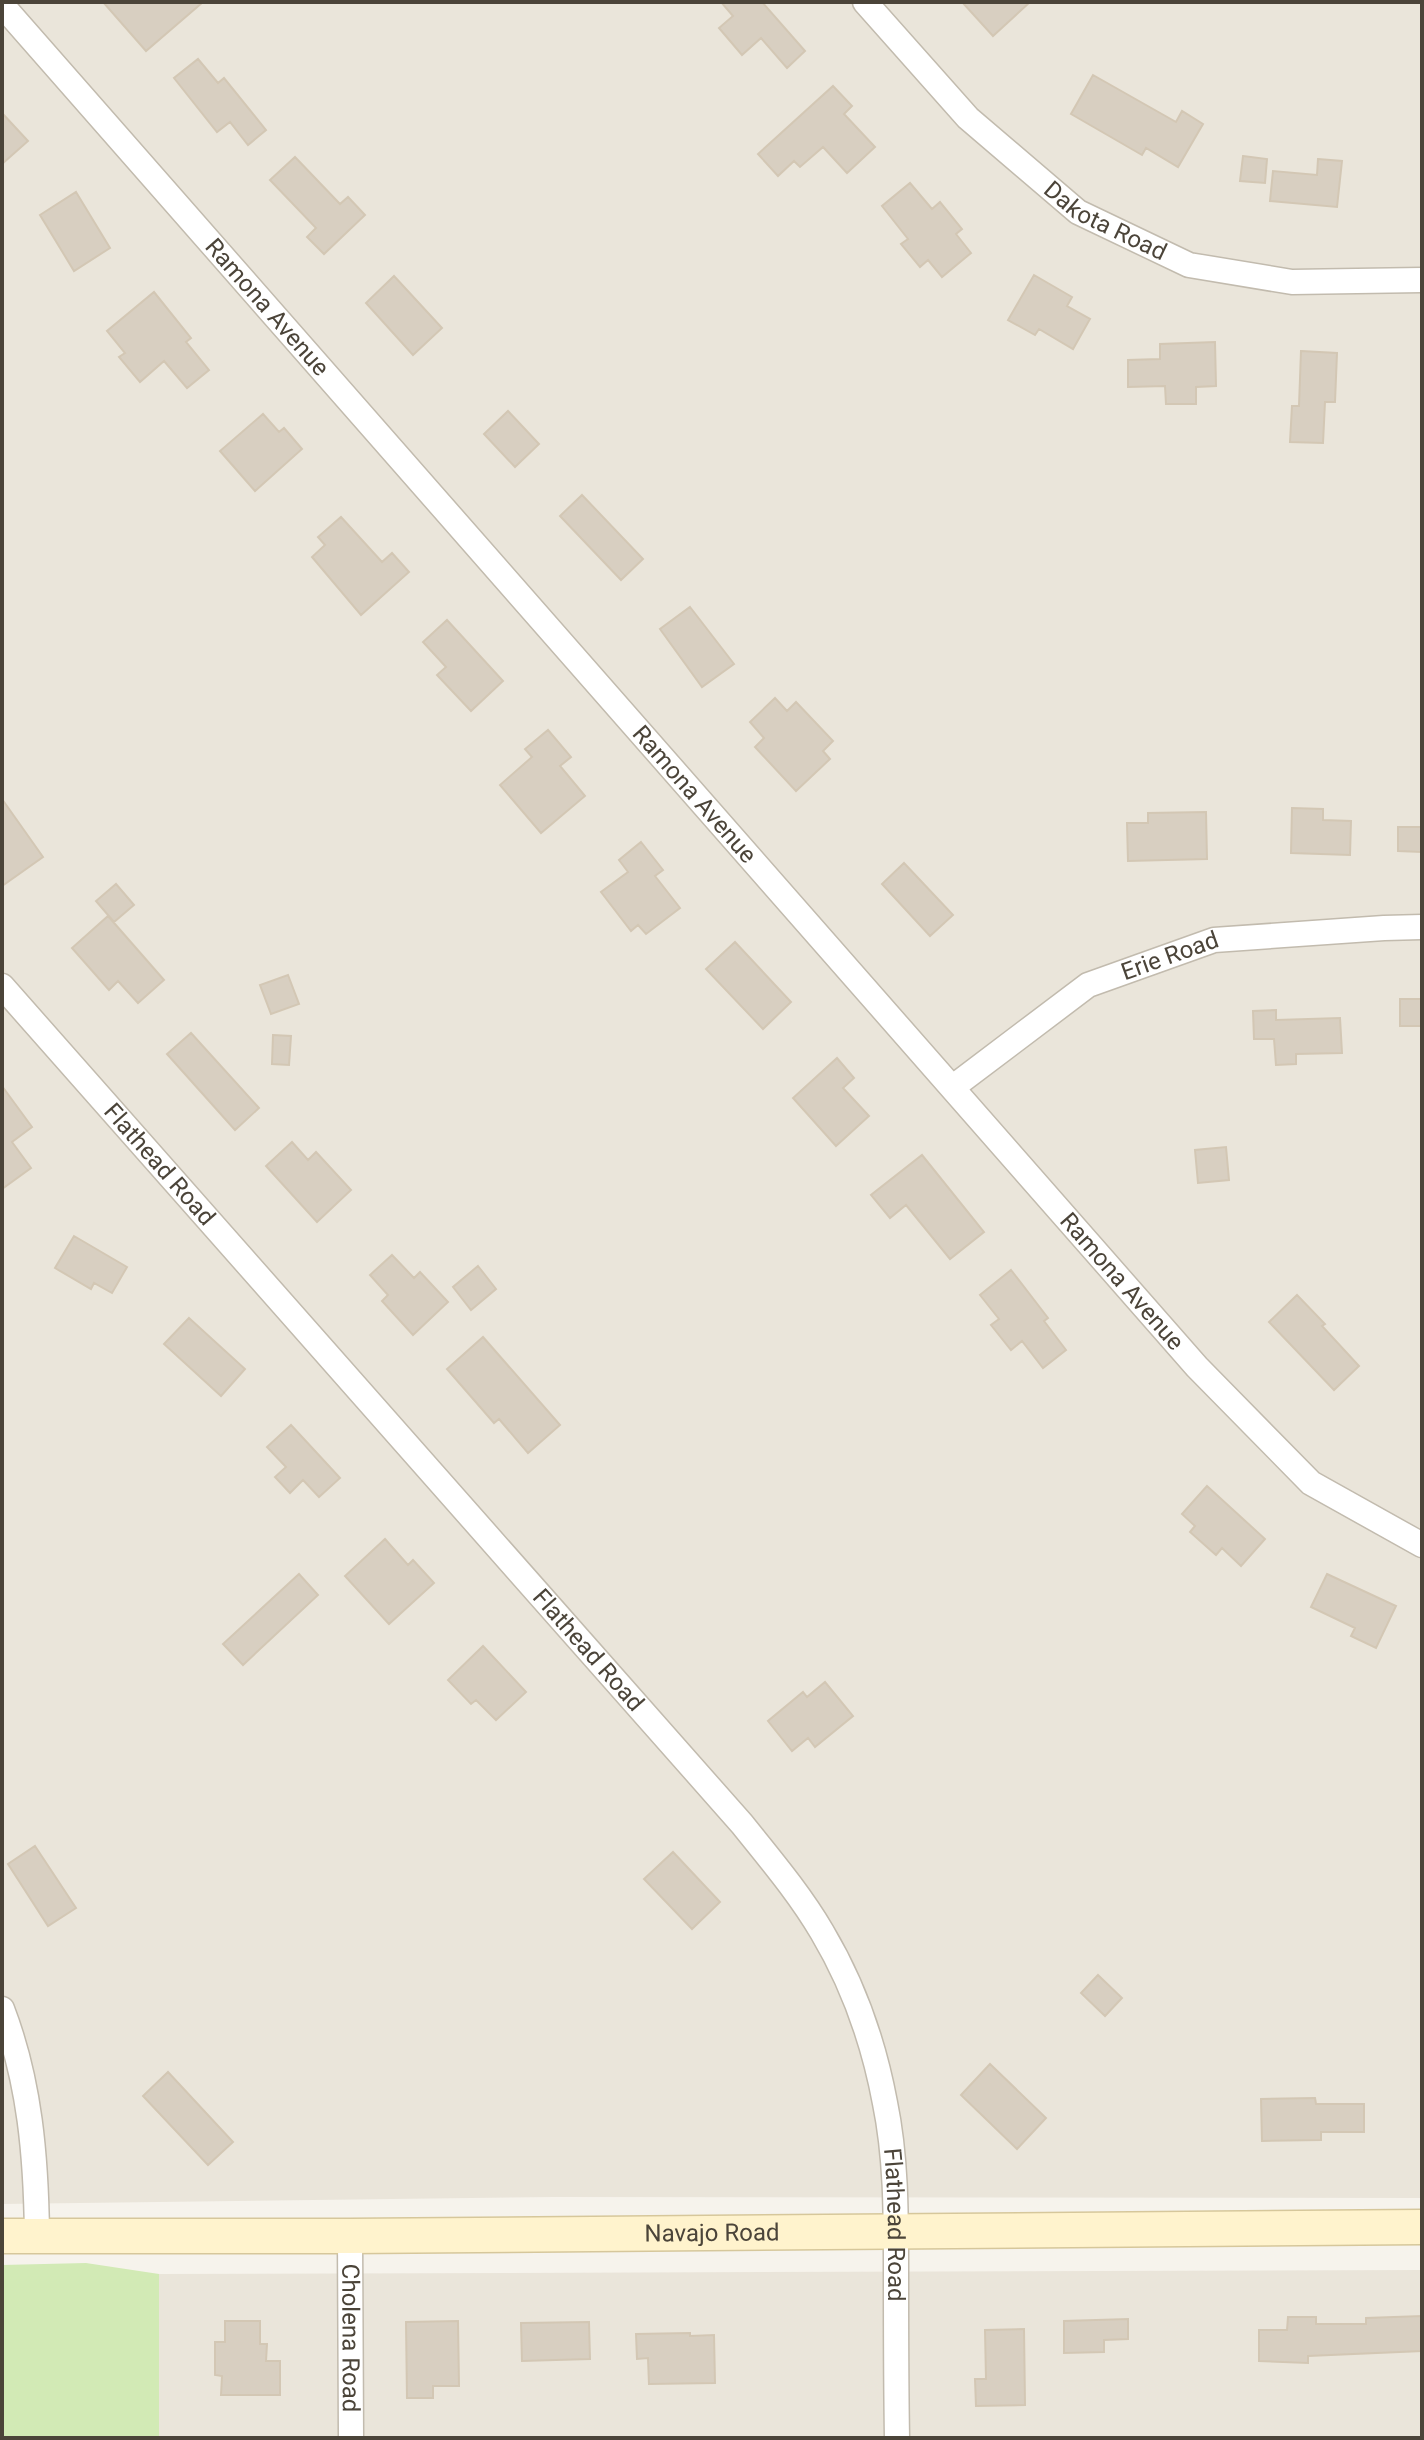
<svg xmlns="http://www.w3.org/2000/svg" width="1424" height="2440" font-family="Roboto,sans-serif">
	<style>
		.residential { fill: #eae5da }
		.green { fill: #d2eab5 }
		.building { fill: #d8cfc1; stroke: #d3c7b4; stroke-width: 2 }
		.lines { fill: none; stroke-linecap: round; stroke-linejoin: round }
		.minor-casing { stroke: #c2bbae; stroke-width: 27 }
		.secondary-casing { stroke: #d6c79b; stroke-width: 37 }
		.minor { stroke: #fff; stroke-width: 24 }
		.secondary { stroke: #fff3cd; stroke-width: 34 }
		.labels { text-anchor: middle; stroke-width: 6; stroke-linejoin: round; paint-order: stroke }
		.street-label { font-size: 24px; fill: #4b4439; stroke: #fff }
	</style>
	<rect width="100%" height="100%" fill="#f6f3ec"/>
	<!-- residential -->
	<path class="residential" d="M 2,2 L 1422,2 L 1422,2198 L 554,2197 L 2,2204 Z
		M 1422,2270 L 1422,2438 L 159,2438 L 159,2274 Z"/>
	<!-- green -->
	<path class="green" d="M 86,2263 L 159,2274 L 159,2438 L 2,2438 L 2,2265 Z"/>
	<!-- building -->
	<path class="building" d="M 103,2 L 203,2 L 146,51 Z
		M 721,2 L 762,2 L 805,51 L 787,68 L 761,38 L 742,55 L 719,28 L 733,16 Z
		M 962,2 L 1030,2 L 993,36 Z
		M 198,59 L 218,83 L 224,78 L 266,130 L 248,145 L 230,122 L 217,132 L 174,78 Z
		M 1093,75 L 1176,122 L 1182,111 L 1203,124 L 1178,167 L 1146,148 L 1142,155 L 1071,114 Z
		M 833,86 L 852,106 L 844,114 L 875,147 L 847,173 L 823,147 L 800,167 L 794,161 L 778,176 L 758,154 Z
		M 2,113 L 28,141 L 2,164 Z
		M 1243,156 L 1267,159 L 1265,183 L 1240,181 Z
		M 295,157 L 340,204 L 348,197 L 365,215 L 324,254 L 307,237 L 316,228 L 270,180 Z
		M 1318,159 L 1342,161 L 1337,207 L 1270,201 L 1273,171 L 1317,175 Z
		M 910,183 L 932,209 L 940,202 L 962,229 L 956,234 L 971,253 L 942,277 L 928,260 L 920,267 L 901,244 L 908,239 L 882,206 Z
		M 76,192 L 110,248 L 74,271 L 40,215 Z
		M 1034,275 L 1072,297 L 1067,306 L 1090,319 L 1073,349 L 1039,329 L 1035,335 L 1008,320 Z
		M 394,276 L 442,328 L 413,355 L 366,303 Z
		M 154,292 L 191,338 L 186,342 L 209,370 L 187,388 L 164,361 L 140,382 L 119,357 L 125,353 L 107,331 Z
		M 1215,342 L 1216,386 L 1196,387 L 1196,404 L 1166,404 L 1165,386 L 1128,387 L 1128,360 L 1160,359 L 1160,344 Z
		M 1301,351 L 1337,353 L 1335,402 L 1325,402 L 1323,443 L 1290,442 L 1292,406 L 1299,406 Z
		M 508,411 L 539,444 L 515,467 L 484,434 Z
		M 263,414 L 279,432 L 284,428 L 302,449 L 255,491 L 220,451 Z
		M 582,495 L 643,559 L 621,580 L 560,516 Z
		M 341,517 L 382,562 L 392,553 L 409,572 L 361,615 L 312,557 L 325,545 L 318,537 Z
		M 690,607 L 734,664 L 702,687 L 660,629 Z
		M 447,620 L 503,681 L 471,711 L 437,675 L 446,667 L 423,642 Z
		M 775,698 L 787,711 L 796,702 L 833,741 L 823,751 L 830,759 L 796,791 L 755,747 L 764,738 L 750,722 Z
		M 548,730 L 571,757 L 560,766 L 585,796 L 541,833 L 500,785 L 532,757 L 525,749 Z
		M 2,799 L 43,857 L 2,886 Z
		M 1292,808 L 1323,809 L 1323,820 L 1351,821 L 1350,855 L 1291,853 Z
		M 1206,812 L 1207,859 L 1128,861 L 1127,823 L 1148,823 L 1148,813 Z
		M 1398,827 L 1422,827 L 1422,852 L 1398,851 Z
		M 641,842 L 663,870 L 655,876 L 680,908 L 646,934 L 638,925 L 631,931 L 601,892 L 628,872 L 619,860 Z
		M 904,863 L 953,915 L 930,936 L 882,884 Z
		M 116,884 L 134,905 L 114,922 L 96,901 Z
		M 108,916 L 164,980 L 138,1003 L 118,981 L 109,990 L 72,948 Z
		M 735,942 L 791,1002 L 763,1029 L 706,969 Z
		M 288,975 L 299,1004 L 271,1014 L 260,985 Z
		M 1400,999 L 1422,999 L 1422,1026 L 1400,1026 Z
		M 1276,1010 L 1276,1020 L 1340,1018 L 1342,1053 L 1296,1054 L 1296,1064 L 1276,1065 L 1274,1039 L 1254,1039 L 1253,1011 Z
		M 191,1033 L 259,1108 L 235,1130 L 167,1054 Z
		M 273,1035 L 291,1036 L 289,1065 L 272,1064 Z
		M 837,1058 L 854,1078 L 843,1088 L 869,1116 L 836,1146 L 793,1098 Z
		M 2,1086 L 32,1127 L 12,1142 L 31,1168 L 2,1189 Z
		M 292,1142 L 308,1160 L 316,1152 L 351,1190 L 317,1222 L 266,1166 Z
		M 1226,1147 L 1229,1180 L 1198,1183 L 1195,1150 Z
		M 922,1155 L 984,1232 L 950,1259 L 906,1205 L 890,1218 L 871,1195 Z
		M 74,1236 L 127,1267 L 112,1293 L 94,1283 L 91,1289 L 55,1268 Z
		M 392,1255 L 414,1278 L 420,1272 L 448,1302 L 413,1335 L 382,1301 L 388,1295 L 370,1275 Z
		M 478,1266 L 496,1289 L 471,1310 L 453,1287 Z
		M 1011,1270 L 1048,1318 L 1044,1321 L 1066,1350 L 1043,1368 L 1022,1341 L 1011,1350 L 991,1325 L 999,1319 L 980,1295 Z
		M 1297,1295 L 1325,1324 L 1322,1326 L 1359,1366 L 1334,1390 L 1269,1322 Z
		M 189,1318 L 245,1369 L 221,1396 L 164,1344 Z
		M 483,1337 L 560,1425 L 528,1453 L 499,1419 L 494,1423 L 447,1369 Z
		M 291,1425 L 340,1478 L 319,1497 L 303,1480 L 290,1493 L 275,1477 L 286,1467 L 267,1447 Z
		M 1207,1486 L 1265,1539 L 1241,1566 L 1222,1548 L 1216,1555 L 1190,1532 L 1195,1526 L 1182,1514 Z
		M 385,1539 L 408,1565 L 413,1560 L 434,1583 L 389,1624 L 345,1576 Z
		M 299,1574 L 318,1595 L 243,1665 L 223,1644 Z
		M 1327,1574 L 1396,1606 L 1376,1648 L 1351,1636 L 1355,1628 L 1311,1607 Z
		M 483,1646 L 526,1692 L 496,1720 L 476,1700 L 471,1704 L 448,1680 Z
		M 825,1682 L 853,1716 L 815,1747 L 808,1738 L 792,1751 L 768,1721 L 803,1692 L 807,1697 Z
		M 35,1846 L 76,1908 L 48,1926 L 8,1864 Z
		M 673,1852 L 720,1902 L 692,1929 L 644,1879 Z
		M 1098,1975 L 1122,1998 L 1105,2016 L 1081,1993 Z
		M 990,2064 L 1046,2118 L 1017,2149 L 961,2095 Z
		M 168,2072 L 233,2142 L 208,2165 L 143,2096 Z
		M 1315,2098 L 1316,2104 L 1364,2104 L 1364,2132 L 1321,2132 L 1321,2140 L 1262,2141 L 1261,2099 Z
		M 1422,2316 L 1422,2351 L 1308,2356 L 1308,2363 L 1259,2361 L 1259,2330 L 1287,2330 L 1288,2317 L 1316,2317 L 1316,2324 L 1366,2324 L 1366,2318 Z
		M 1128,2319 L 1128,2339 L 1104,2340 L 1104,2352 L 1064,2353 L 1064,2321 Z
		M 225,2321 L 260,2321 L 260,2344 L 267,2344 L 266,2361 L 280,2361 L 280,2395 L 221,2395 L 222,2376 L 215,2375 L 215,2342 L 225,2342 Z
		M 458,2321 L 459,2386 L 433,2386 L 433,2398 L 407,2398 L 406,2322 Z
		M 589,2322 L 590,2359 L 522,2361 L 521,2323 Z
		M 1024,2329 L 1025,2405 L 976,2406 L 975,2379 L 986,2379 L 985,2330 Z
		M 690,2333 L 690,2336 L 714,2335 L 715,2383 L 649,2384 L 648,2358 L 637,2359 L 636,2334 Z"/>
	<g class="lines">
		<!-- minor casing -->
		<g class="minor-casing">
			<g id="minor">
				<path id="s1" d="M 865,2 L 968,118 L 1078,212 L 1189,265 L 1292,282 L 1422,280"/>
				<path id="s2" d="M 2,5 L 1197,1367 L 1311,1483 L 1422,1545"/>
				<path id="s3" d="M 2,986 L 742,1824 C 770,1859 799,1893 822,1932 C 853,1984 874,2044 885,2103 C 896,2156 896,2213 896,2267 C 896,2324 896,2381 897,2438"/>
				<path id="s4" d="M 953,1087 L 1088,985 L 1214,940 L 1384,928 L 1422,927"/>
				<path d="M 2,2009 C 30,2082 36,2157 37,2235"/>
				<path id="s5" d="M 350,2236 L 351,2438"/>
			</g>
		</g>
		<!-- secondary casing -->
		<g class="secondary-casing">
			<g id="secondary">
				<path id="s6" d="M 2,2236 L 350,2236 L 1422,2227"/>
			</g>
		</g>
		<!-- minor -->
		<use href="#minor" class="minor"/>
		<!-- secondary -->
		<use href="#secondary" class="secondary"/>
	</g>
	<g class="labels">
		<!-- street labels -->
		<g class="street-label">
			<text dy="8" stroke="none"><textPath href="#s1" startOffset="328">Dakota Road</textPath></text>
			<text dy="8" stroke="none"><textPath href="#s2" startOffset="402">Ramona Avenue</textPath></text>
			<text dy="8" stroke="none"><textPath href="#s2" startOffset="1050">Ramona Avenue</textPath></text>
			<text dy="8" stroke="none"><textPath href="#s4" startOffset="256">Erie Road</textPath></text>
			<text dy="8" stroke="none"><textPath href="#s3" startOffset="238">Flathead Road</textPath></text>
			<text dy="8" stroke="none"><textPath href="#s2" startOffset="1698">Ramona Avenue</textPath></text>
			<text dy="8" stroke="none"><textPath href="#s3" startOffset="886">Flathead Road</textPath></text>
			<text dy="8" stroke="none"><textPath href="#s3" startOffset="1558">Flathead Road</textPath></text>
			<text dy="8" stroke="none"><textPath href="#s6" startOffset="710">Navajo Road</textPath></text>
			<text dy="8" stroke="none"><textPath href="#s5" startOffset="102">Cholena Road</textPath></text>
		</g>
	</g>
	<!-- border -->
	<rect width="1424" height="2440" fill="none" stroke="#4b4439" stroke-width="8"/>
</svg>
